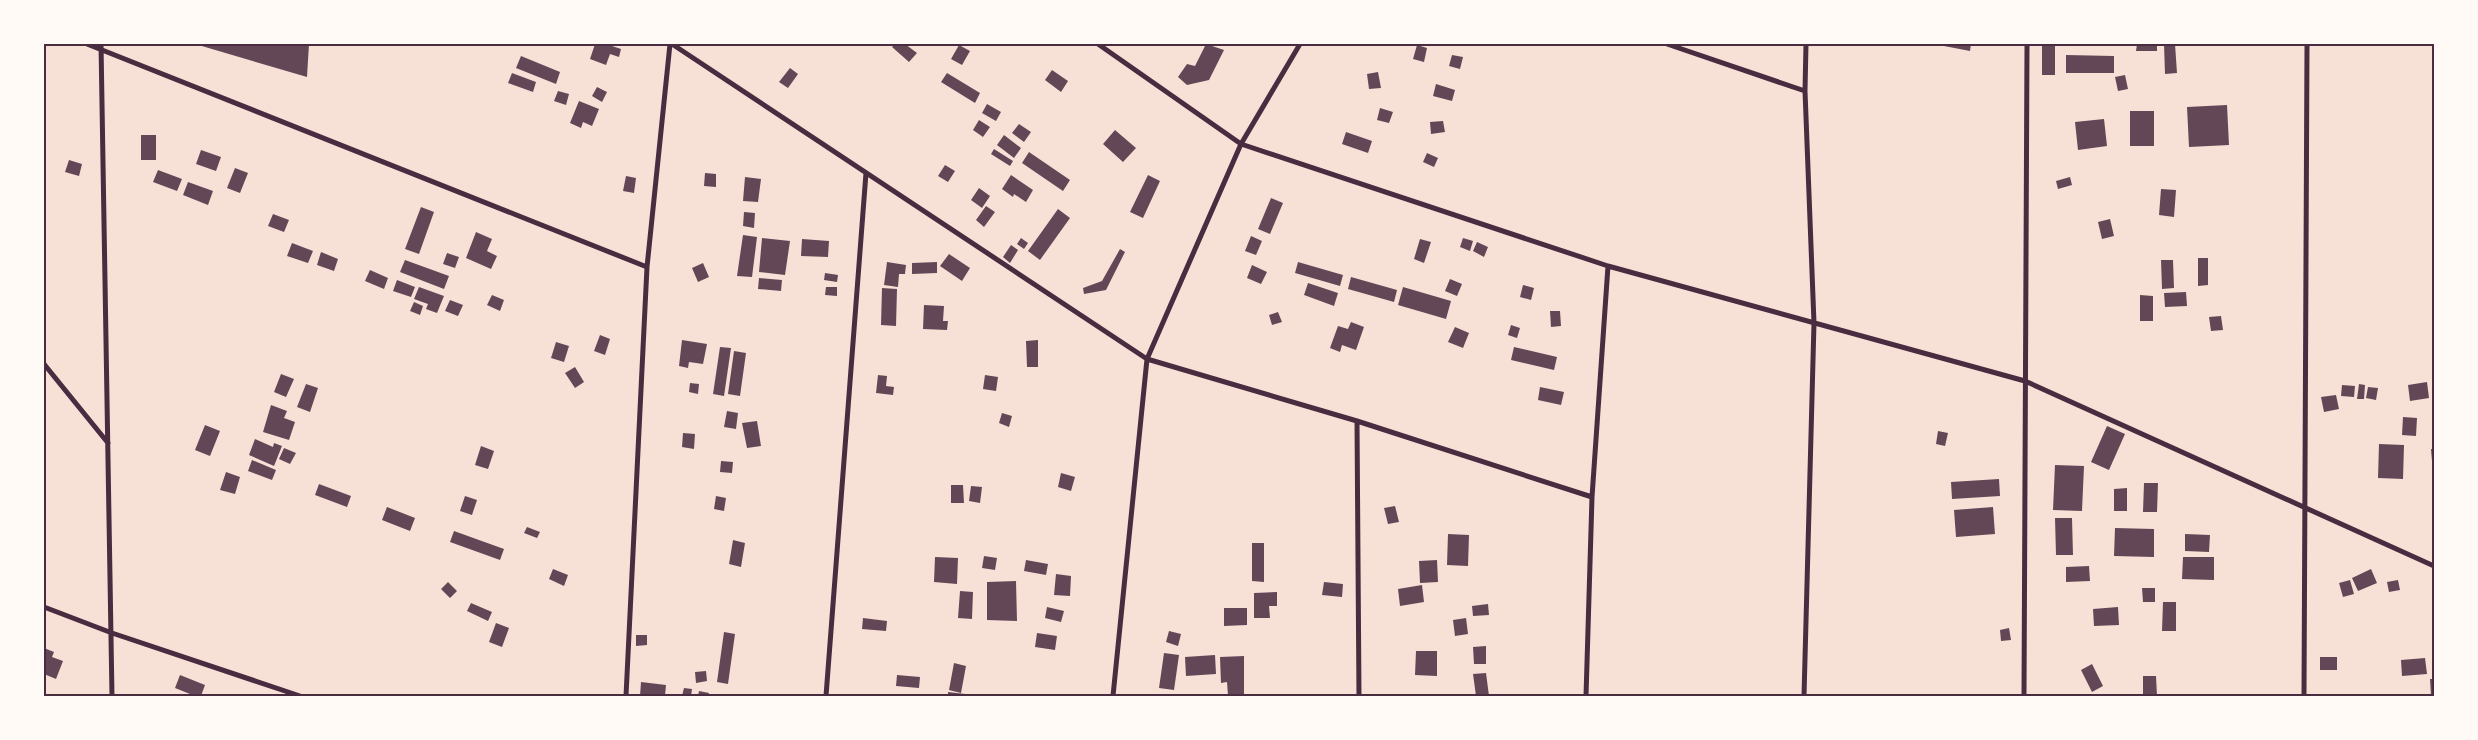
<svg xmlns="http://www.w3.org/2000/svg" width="2478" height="740" font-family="Roboto,sans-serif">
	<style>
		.building { fill: #644757 }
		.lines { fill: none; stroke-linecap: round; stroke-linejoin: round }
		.minor { stroke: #4a2c40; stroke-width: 5 }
		.neatline { fill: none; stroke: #4a2c40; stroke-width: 2 }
	</style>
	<rect width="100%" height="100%" fill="#f7e1d7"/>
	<!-- building -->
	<path class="building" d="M 195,44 L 309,44 L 307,77 Z
		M 595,44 L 606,44 L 621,49 L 619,57 L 610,54 L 606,65 L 590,59 Z
		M 895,44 L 905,44 L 917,53 L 909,62 L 892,47 Z
		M 1206,44 L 1224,50 L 1209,80 L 1187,85 L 1178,77 L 1187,64 L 1195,66 Z
		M 1944,44 L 1971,44 L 1970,51 L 1944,46 Z
		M 2042,44 L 2055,44 L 2055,75 L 2042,75 Z
		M 2137,44 L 2157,44 L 2157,51 L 2136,51 Z
		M 2164,44 L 2175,44 L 2177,73 L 2165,74 Z
		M 959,45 L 970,51 L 962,65 L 951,59 Z
		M 1417,45 L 1427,48 L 1424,62 L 1413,59 Z
		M 1452,55 L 1463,57 L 1460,69 L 1449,66 Z
		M 2066,55 L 2114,56 L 2114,73 L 2066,73 Z
		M 521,56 L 560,72 L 556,84 L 516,68 Z
		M 790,68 L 798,74 L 788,88 L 779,82 Z
		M 1052,70 L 1068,81 L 1061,92 L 1045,80 Z
		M 1378,72 L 1381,88 L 1369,89 L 1367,74 Z
		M 512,73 L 536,82 L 533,92 L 508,83 Z
		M 947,73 L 980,93 L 975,103 L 941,82 Z
		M 2125,75 L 2128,89 L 2118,91 L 2115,77 Z
		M 1436,84 L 1455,90 L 1452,101 L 1433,96 Z
		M 597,87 L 607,92 L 602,102 L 592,96 Z
		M 558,91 L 569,94 L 566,105 L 554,101 Z
		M 579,101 L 599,109 L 592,126 L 583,122 L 581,128 L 570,123 Z
		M 987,104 L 1001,112 L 996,121 L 982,113 Z
		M 2227,105 L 2229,145 L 2189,147 L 2187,107 Z
		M 1380,108 L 1393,112 L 1389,123 L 1377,120 Z
		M 2130,111 L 2154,111 L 2154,146 L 2130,146 Z
		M 2104,119 L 2107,146 L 2078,150 L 2075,122 Z
		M 979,120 L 990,127 L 983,137 L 973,130 Z
		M 1443,121 L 1445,132 L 1431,134 L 1430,122 Z
		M 1019,124 L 1031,132 L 1024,142 L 1012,133 Z
		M 1115,130 L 1136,148 L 1123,162 L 1103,144 Z
		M 1346,132 L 1372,141 L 1368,153 L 1342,144 Z
		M 141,135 L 156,135 L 156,160 L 141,160 Z
		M 1004,135 L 1021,148 L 1014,158 L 997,145 Z
		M 994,149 L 1013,161 L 1010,166 L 991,154 Z
		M 201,150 L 221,157 L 216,171 L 196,164 Z
		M 1029,152 L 1070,180 L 1063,191 L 1022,163 Z
		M 1427,153 L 1438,158 L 1434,167 L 1423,162 Z
		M 69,160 L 82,164 L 79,176 L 65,172 Z
		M 945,165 L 955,171 L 948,182 L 938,176 Z
		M 235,168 L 248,173 L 240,193 L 227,188 Z
		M 158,170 L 182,179 L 177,191 L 153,182 Z
		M 705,173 L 716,174 L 716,187 L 704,186 Z
		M 1011,175 L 1033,190 L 1026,202 L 1014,194 L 1013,197 L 1002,189 Z
		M 1148,175 L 1160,181 L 1143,218 L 1130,212 Z
		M 626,176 L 636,178 L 634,193 L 623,191 Z
		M 745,177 L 761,179 L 758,202 L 743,201 Z
		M 2070,177 L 2072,185 L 2058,189 L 2056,181 Z
		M 188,182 L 213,191 L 208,205 L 183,195 Z
		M 979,188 L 990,196 L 982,208 L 971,200 Z
		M 2161,189 L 2176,190 L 2174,217 L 2159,215 Z
		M 1271,198 L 1283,203 L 1270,234 L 1258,229 Z
		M 986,206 L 995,212 L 984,227 L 976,220 Z
		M 421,207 L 434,212 L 419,254 L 405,249 Z
		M 1058,209 L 1070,218 L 1040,260 L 1028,251 Z
		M 744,212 L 755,213 L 754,228 L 743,226 Z
		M 273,214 L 289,220 L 284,232 L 268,226 Z
		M 2110,219 L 2114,236 L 2102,239 L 2098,222 Z
		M 476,232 L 492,239 L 487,251 L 497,256 L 491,269 L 466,258 Z
		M 743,235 L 757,237 L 752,277 L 737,276 Z
		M 1251,236 L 1262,241 L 1256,255 L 1245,251 Z
		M 762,238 L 790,241 L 785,275 L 759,272 Z
		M 1021,238 L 1028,243 L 1024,249 L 1017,244 Z
		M 1463,238 L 1473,241 L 1470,251 L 1460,247 Z
		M 802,239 L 829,241 L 828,257 L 801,256 Z
		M 1420,239 L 1431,242 L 1424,263 L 1414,259 Z
		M 1477,242 L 1488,247 L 1484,257 L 1473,251 Z
		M 292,243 L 313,251 L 308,263 L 287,256 Z
		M 1011,245 L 1018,250 L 1010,263 L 1003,257 Z
		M 1120,249 L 1125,252 L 1106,290 L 1084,294 L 1083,288 L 1102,281 Z
		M 321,252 L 338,259 L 334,271 L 317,265 Z
		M 447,253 L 459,257 L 455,268 L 443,264 Z
		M 949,254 L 970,268 L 962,281 L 940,266 Z
		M 2198,258 L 2208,258 L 2208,285 L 2198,286 Z
		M 405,260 L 449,276 L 444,289 L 400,272 Z
		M 2161,260 L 2173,260 L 2174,288 L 2162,289 Z
		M 887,262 L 906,265 L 905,274 L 899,274 L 898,287 L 884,285 Z
		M 937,262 L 937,273 L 912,274 L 912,263 Z
		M 1298,262 L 1343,275 L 1340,286 L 1295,273 Z
		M 703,263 L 709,277 L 698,282 L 692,268 Z
		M 1252,265 L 1267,272 L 1261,284 L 1247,278 Z
		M 370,270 L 388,278 L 384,289 L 365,281 Z
		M 825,273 L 838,275 L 837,282 L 824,280 Z
		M 1351,277 L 1397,290 L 1394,302 L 1348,289 Z
		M 759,278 L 782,280 L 781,291 L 758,289 Z
		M 1450,279 L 1462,284 L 1457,296 L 1445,291 Z
		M 397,280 L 415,287 L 411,297 L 393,291 Z
		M 1308,283 L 1338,293 L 1334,306 L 1304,295 Z
		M 1523,285 L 1534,288 L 1531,300 L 1520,297 Z
		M 419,287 L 444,296 L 437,313 L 426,309 L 428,304 L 414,299 Z
		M 826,287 L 837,287 L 837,296 L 825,295 Z
		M 1403,287 L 1451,301 L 1446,319 L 1398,305 Z
		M 882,288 L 897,289 L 896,326 L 881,325 Z
		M 2186,292 L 2187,306 L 2165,307 L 2164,293 Z
		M 492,295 L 504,300 L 500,311 L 487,305 Z
		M 2140,295 L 2153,296 L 2153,321 L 2140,321 Z
		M 450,300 L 463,305 L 458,316 L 445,311 Z
		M 414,302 L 423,306 L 420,315 L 410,311 Z
		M 924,305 L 944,306 L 943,321 L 948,321 L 947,330 L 923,329 Z
		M 1550,311 L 1560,311 L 1561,326 L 1551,327 Z
		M 1278,312 L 1282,322 L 1272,325 L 1269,315 Z
		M 2221,316 L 2223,330 L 2211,331 L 2209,317 Z
		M 1351,322 L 1364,327 L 1356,350 L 1342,345 L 1340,352 L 1330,348 L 1338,326 L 1348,329 Z
		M 1511,325 L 1520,328 L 1517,338 L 1508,335 Z
		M 1455,327 L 1469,333 L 1463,348 L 1448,342 Z
		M 600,335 L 610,339 L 605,355 L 594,351 Z
		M 682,340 L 707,344 L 703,364 L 689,362 L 688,368 L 679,366 Z
		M 1038,340 L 1038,367 L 1027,367 L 1026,341 Z
		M 556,342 L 569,346 L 564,362 L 551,358 Z
		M 720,347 L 731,348 L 724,396 L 713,394 Z
		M 1514,347 L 1557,357 L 1554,370 L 1511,360 Z
		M 734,351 L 746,353 L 740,396 L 728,394 Z
		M 575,367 L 584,382 L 575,388 L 565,373 Z
		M 281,374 L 294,379 L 286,397 L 274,392 Z
		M 878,375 L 887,376 L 886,386 L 894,387 L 893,395 L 876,393 Z
		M 985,375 L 998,377 L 996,391 L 983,389 Z
		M 2427,382 L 2429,398 L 2410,401 L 2408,385 Z
		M 690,383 L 699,384 L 698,394 L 689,392 Z
		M 306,384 L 318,388 L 310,412 L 297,407 Z
		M 2359,384 L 2365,385 L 2364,399 L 2357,399 Z
		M 2342,385 L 2355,386 L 2354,397 L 2341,396 Z
		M 1540,387 L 1564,392 L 1561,405 L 1538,400 Z
		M 2368,387 L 2378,388 L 2376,400 L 2366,398 Z
		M 2336,395 L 2339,409 L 2324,412 L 2321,397 Z
		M 271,405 L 287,411 L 284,418 L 295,422 L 289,440 L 263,432 Z
		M 727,411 L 738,413 L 736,429 L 724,427 Z
		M 1002,413 L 1012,416 L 1009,427 L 999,423 Z
		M 2403,417 L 2417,418 L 2416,436 L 2402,435 Z
		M 757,421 L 761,446 L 747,448 L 742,423 Z
		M 205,425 L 220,431 L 210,456 L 195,450 Z
		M 2107,426 L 2125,434 L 2109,470 L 2091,462 Z
		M 1938,431 L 1948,433 L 1945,446 L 1936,444 Z
		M 683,433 L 695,434 L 694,449 L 682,447 Z
		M 255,439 L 273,447 L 274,443 L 282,446 L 274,466 L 249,455 Z
		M 2379,444 L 2404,445 L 2403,479 L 2378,478 Z
		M 481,446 L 494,451 L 488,469 L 475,465 Z
		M 284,448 L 296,453 L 290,464 L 279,459 Z
		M 2431,449 L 2434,449 L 2434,473 L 2433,473 Z
		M 252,460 L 276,470 L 272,480 L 248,471 Z
		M 721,461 L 733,462 L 732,473 L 720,472 Z
		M 2055,465 L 2084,466 L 2082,511 L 2053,510 Z
		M 226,472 L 240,477 L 235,494 L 220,490 Z
		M 1061,473 L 1075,477 L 1071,491 L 1058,487 Z
		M 1999,479 L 2000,496 L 1952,499 L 1951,482 Z
		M 2144,483 L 2158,483 L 2157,512 L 2143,512 Z
		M 319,484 L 351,496 L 347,507 L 315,495 Z
		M 951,485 L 963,485 L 964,503 L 951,503 Z
		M 971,486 L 982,487 L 980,503 L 969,501 Z
		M 2127,488 L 2127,511 L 2114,511 L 2114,489 Z
		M 465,496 L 477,500 L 472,515 L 460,511 Z
		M 716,496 L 726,498 L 724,511 L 714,509 Z
		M 1395,506 L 1399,522 L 1388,524 L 1384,508 Z
		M 387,507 L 415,518 L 410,531 L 382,520 Z
		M 1993,507 L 1995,534 L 1956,537 L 1954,510 Z
		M 2055,518 L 2072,518 L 2073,555 L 2056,555 Z
		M 527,527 L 540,532 L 537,538 L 524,533 Z
		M 2115,528 L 2154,529 L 2154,557 L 2114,556 Z
		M 454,531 L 504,549 L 500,560 L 450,542 Z
		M 1448,534 L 1469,535 L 1468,566 L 1447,565 Z
		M 2185,534 L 2210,535 L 2209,552 L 2185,551 Z
		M 733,540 L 745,543 L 741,567 L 729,564 Z
		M 1252,543 L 1264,543 L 1264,582 L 1252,581 Z
		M 984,556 L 997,558 L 995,570 L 982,568 Z
		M 935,557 L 958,558 L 957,584 L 934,582 Z
		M 2183,557 L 2214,557 L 2214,580 L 2182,579 Z
		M 1026,560 L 1048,564 L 1046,575 L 1024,571 Z
		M 1437,560 L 1438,582 L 1420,583 L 1419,561 Z
		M 2089,566 L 2090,581 L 2066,582 L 2066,567 Z
		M 553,569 L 568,575 L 564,586 L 549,579 Z
		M 2371,569 L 2377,583 L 2358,591 L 2352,578 Z
		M 1056,574 L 1071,576 L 1070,596 L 1054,595 Z
		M 2350,580 L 2354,594 L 2343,597 L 2339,583 Z
		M 2398,580 L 2400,590 L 2389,592 L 2387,582 Z
		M 1016,581 L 1017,621 L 987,620 L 987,582 Z
		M 448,582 L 457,591 L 450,598 L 441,589 Z
		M 1324,582 L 1343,584 L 1342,597 L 1322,595 Z
		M 1422,585 L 1424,602 L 1400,606 L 1398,589 Z
		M 2142,588 L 2155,588 L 2155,602 L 2143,602 Z
		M 960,591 L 973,592 L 972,619 L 958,618 Z
		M 1277,592 L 1277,606 L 1269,606 L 1270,618 L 1254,618 L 1254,593 Z
		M 2163,602 L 2176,602 L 2176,631 L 2162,631 Z
		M 471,603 L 492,612 L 488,621 L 467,611 Z
		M 1488,604 L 1489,615 L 1473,616 L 1472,606 Z
		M 1047,607 L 1064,611 L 1061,622 L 1045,618 Z
		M 2118,607 L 2119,625 L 2094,626 L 2093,609 Z
		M 1224,608 L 1247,608 L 1247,625 L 1224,626 Z
		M 863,618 L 887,621 L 886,631 L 862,629 Z
		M 1466,618 L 1468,634 L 1455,636 L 1453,620 Z
		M 496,623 L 509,628 L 502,647 L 489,642 Z
		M 2009,628 L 2011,640 L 2001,641 L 2000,630 Z
		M 1169,631 L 1181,634 L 1178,646 L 1166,642 Z
		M 724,632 L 735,634 L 728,684 L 717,682 Z
		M 1037,633 L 1057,636 L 1055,650 L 1035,647 Z
		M 636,635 L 647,635 L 647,645 L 636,646 Z
		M 1486,646 L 1486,664 L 1474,664 L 1473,647 Z
		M 44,648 L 54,652 L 52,657 L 63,661 L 56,679 L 44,674 Z
		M 1416,651 L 1437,651 L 1437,676 L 1415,675 Z
		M 1164,653 L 1179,655 L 1174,690 L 1159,688 Z
		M 1215,655 L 1216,674 L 1186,676 L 1185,657 Z
		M 1244,656 L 1244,696 L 1228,696 L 1227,682 L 1221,683 L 1220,657 Z
		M 2320,657 L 2337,657 L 2337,670 L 2320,670 Z
		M 2425,658 L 2427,674 L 2402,676 L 2401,660 Z
		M 954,663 L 966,666 L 961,693 L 949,690 Z
		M 2092,664 L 2103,686 L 2092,692 L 2081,670 Z
		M 706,671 L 707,681 L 696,683 L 695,672 Z
		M 1486,673 L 1489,696 L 1476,696 L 1473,674 Z
		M 180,675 L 205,685 L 201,696 L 195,696 L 175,688 Z
		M 897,675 L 920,677 L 919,688 L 896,686 Z
		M 2143,676 L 2156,676 L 2157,696 L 2143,696 Z
		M 2430,679 L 2434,679 L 2434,696 L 2431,696 Z
		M 641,682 L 666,685 L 665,696 L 640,696 Z
		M 684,688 L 692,689 L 691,696 L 682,696 Z
		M 699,691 L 709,693 L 708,696 L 698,696 Z
		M 948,692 L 974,695 L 973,696 L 948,696 Z"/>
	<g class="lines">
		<!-- minor -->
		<path class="minor" d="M 87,44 L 647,267
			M 101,44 L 112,696
			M 672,44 L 1147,359 L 1357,421 L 1592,497
			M 1098,44 L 1241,144 L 1608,266 L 2025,381 L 2434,566
			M 1667,44 L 1805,91
			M 44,364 L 108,443
			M 1357,421 L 1359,696
			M 44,607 L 112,633 L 300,696
			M 626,696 L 647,267 L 670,44
			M 826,696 L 866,173
			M 1113,696 L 1147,359 L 1241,144 L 1300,44
			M 1586,696 L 1592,497 L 1608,266
			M 1804,696 L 1814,323 L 1805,91 L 1806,44
			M 2024,696 L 2027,44
			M 2304,696 L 2307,44"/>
	</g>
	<!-- border -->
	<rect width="2478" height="740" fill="none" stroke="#fffaf5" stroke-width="90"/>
	<rect x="45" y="45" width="2388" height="650" class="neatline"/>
</svg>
